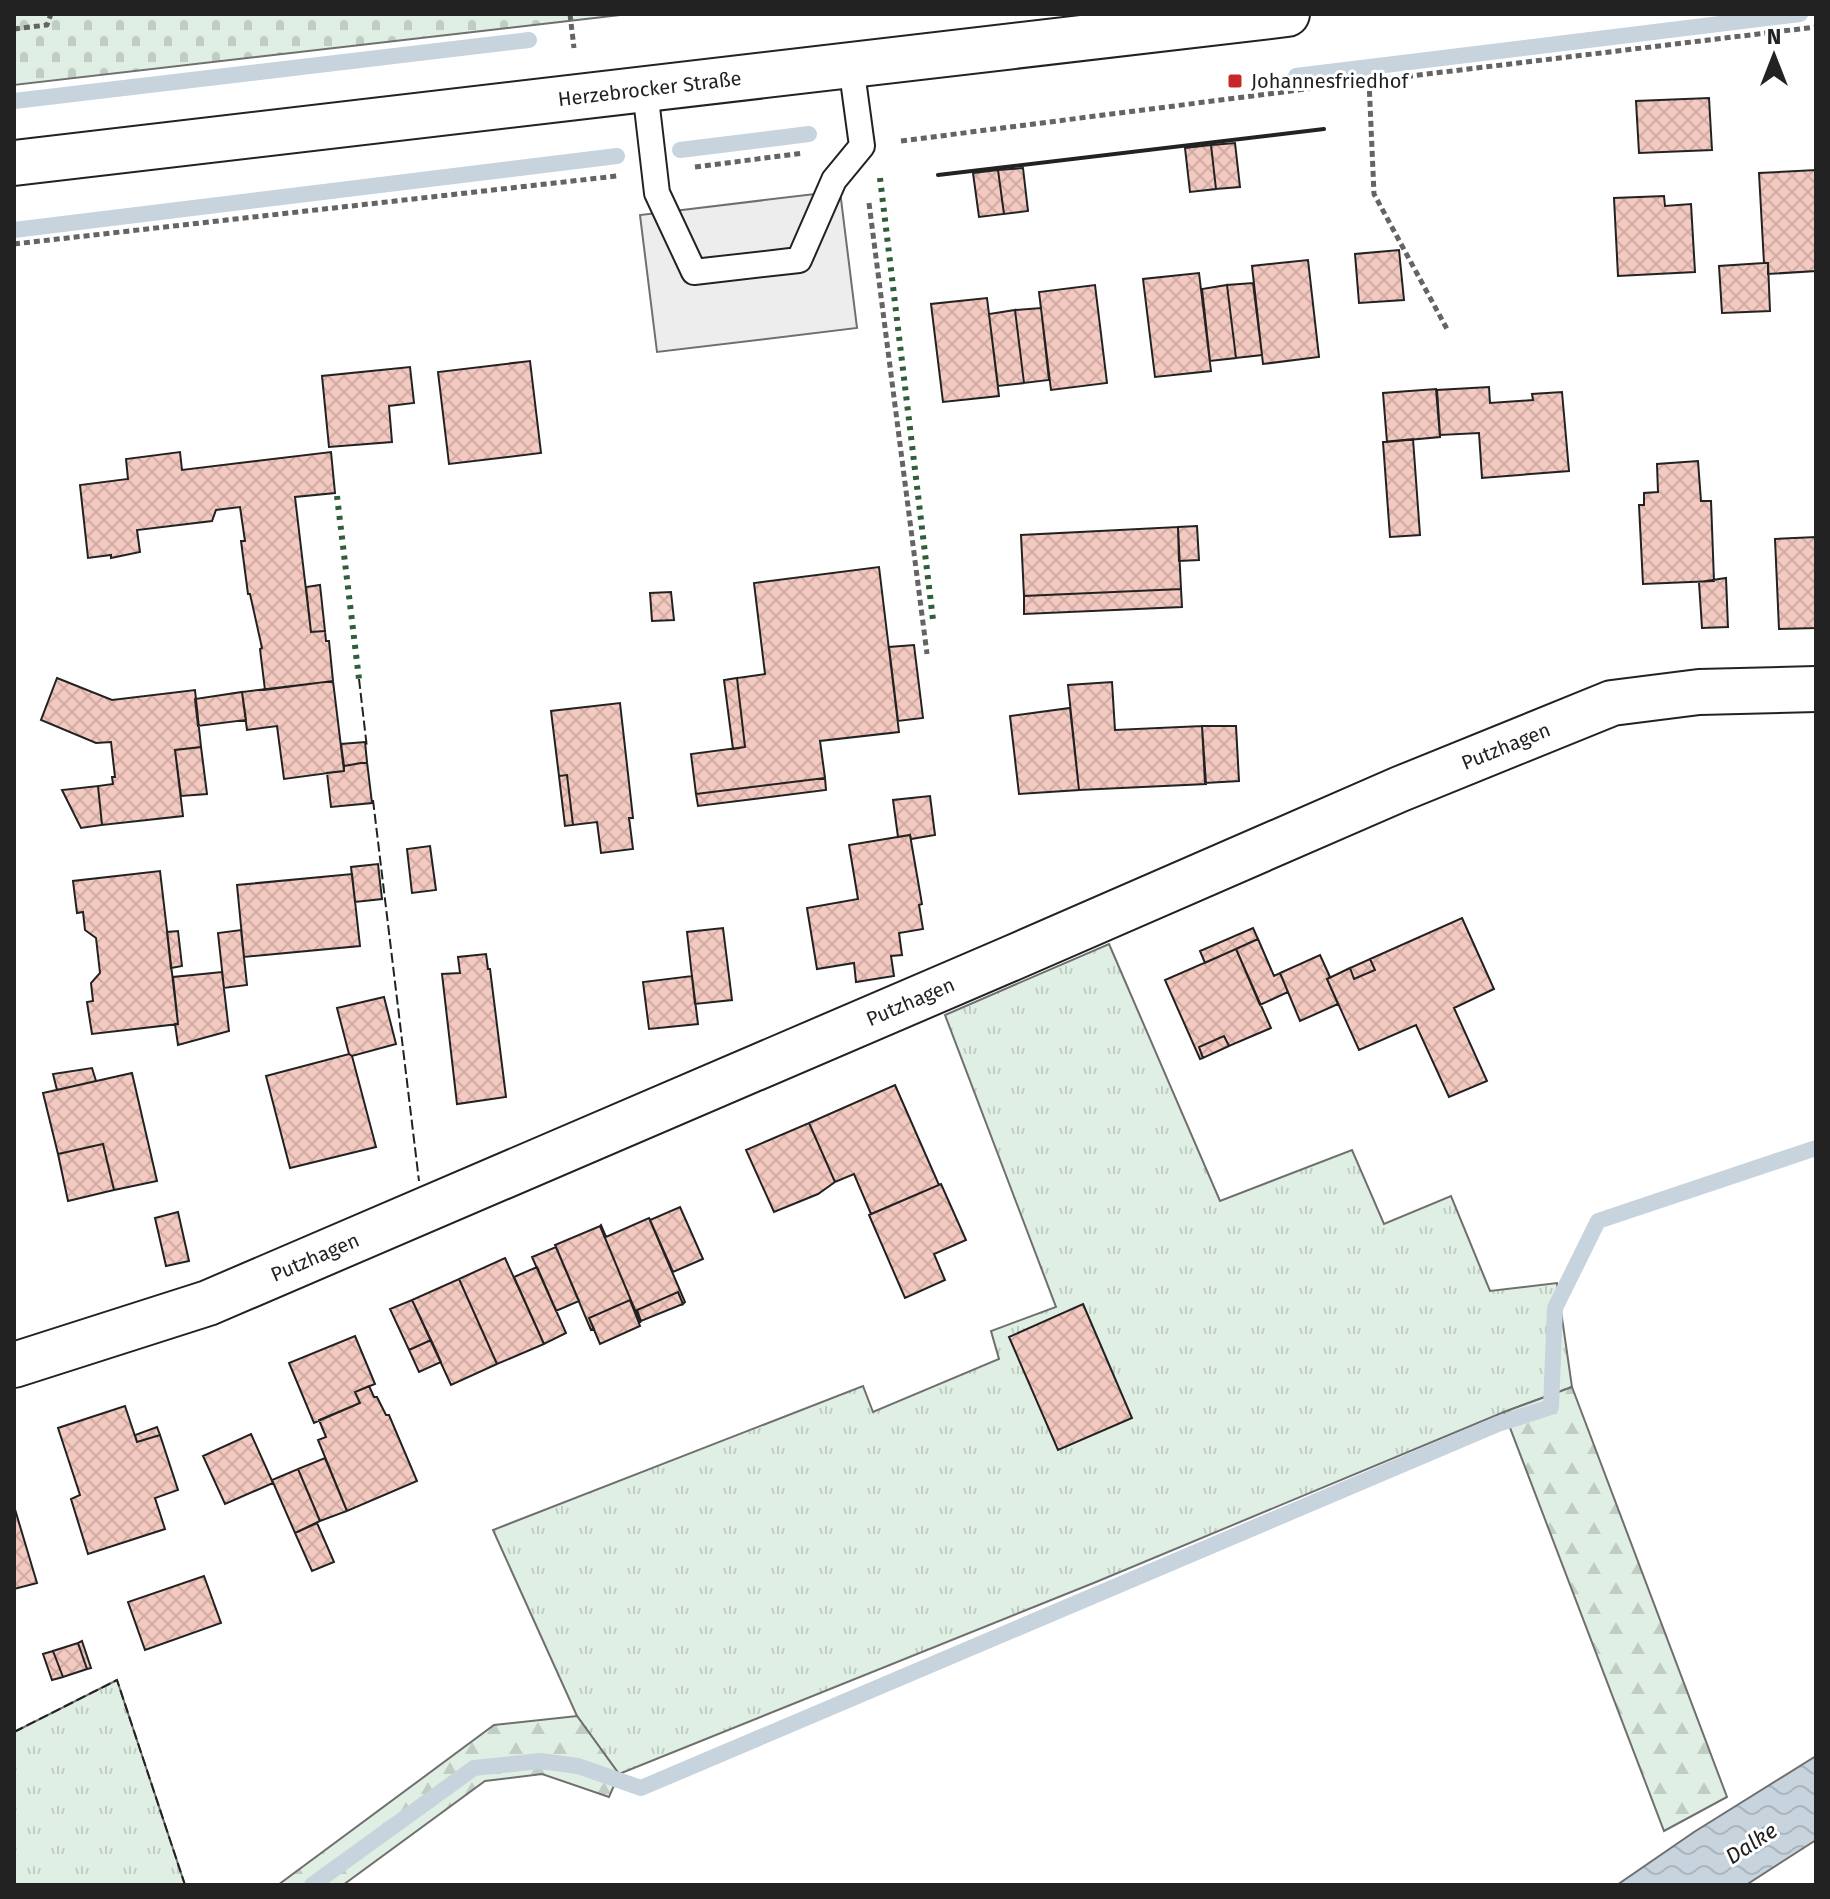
<svg xmlns="http://www.w3.org/2000/svg" width="1830" height="1899" font-family="'Fira Sans',sans-serif">
	<style>
		.grass { fill: url(#grass-tufts); stroke: #6f6f6f; stroke-width: 2 }
		.forest { fill: url(#forest-firs); stroke: #6f6f6f; stroke-width: 2 }
		.cemetery { fill: url(#cemetery-stones); stroke: #6f6f6f; stroke-width: 2 }
		.parking { fill: #ededed; stroke: #6f6f6f; stroke-width: 2 }
		.water { fill: url(#water-waves); stroke: #6f6f6f; stroke-width: 2 }
		.lines { fill: none; stroke-linecap: round; stroke-linejoin: round }
		.stream { stroke: #c7d3dd; stroke-width: 16 }
		.building { fill: url(#building-cross-hatch); stroke: #222; stroke-width: 2 }
		.lane-casing { stroke: #222; stroke-width: 28 }
		.street-casing { stroke: #222; stroke-width: 48 }
		.secondary-casing { stroke: #222; stroke-width: 48 }
		.path { stroke: #646464; stroke-width: 5; stroke-dasharray: 6 4; stroke-linecap: butt }
		.lane { stroke: #fff; stroke-width: 24 }
		.street { stroke: #fff; stroke-width: 44 }
		.secondary { stroke: #fff; stroke-width: 44 }
		.hedge { stroke: #2f5e38; stroke-width: 6; stroke-dasharray: 4 6; stroke-linecap: butt }
		.fence { stroke: #222; stroke-width: 2; stroke-dasharray: 10 4; stroke-linecap: butt }
		.wall { stroke: #222; stroke-width: 4 }
		.poi-dot { fill: #c62828; stroke: #fff; stroke-width: 3 }
		.labels { text-anchor: middle; stroke-width: 6; stroke-linejoin: round; paint-order: stroke }
		.poi-label { font-size: 20px; fill: #222; stroke: #fff; text-anchor: start }
		.street-label { font-size: 20px; fill: #222; stroke: #fff }
		.water-label { font-size: 22px; font-style: italic; fill: #222; stroke: #fff }
	</style>
	<defs>
		<pattern id="grass-tufts" width="24" height="20" patternUnits="userSpaceOnUse" patternTransform="scale(2)"><rect width="24" height="20" fill="#e0efe3"/><path d="M3 7l-1-3M5 7V3M7 7l1-3M15 17l-1-3M17 17v-4M19 17l1-3" fill="none" stroke="#c0cdc2"/></pattern>
		<pattern id="forest-firs" width="22" height="20" patternUnits="userSpaceOnUse" patternTransform="scale(2)"><rect width="22" height="20" fill="#e0efe3"/><path d="M5 1l3.5 6h-7zM16 11l3.5 6h-7z" fill="#c0cdc2"/></pattern>
		<pattern id="cemetery-stones" width="16" height="16" patternUnits="userSpaceOnUse" patternTransform="scale(2)"><rect width="16" height="16" fill="#e0efe3"/><path d="M2 7V4a2 2 0 0 1 4 0v3zM10 15v-3a2 2 0 0 1 4 0v3z" fill="#c0cdc2"/></pattern>
		<pattern id="water-waves" width="16" height="10" patternUnits="userSpaceOnUse" patternTransform="scale(2)"><rect width="16" height="10" fill="#c7d3dd"/><path d="M0 5q4-4 8 0t8 0" fill="none" stroke="#abb5bd"/></pattern>
		<pattern id="building-cross-hatch" width="8" height="8" patternUnits="userSpaceOnUse" patternTransform="scale(2)"><rect width="8" height="8" fill="#f3c9c0"/><path d="M0 0l8 8M0 8l8-8" fill="none" stroke="#d0aca5"/></pattern>
	</defs>
	<rect width="100%" height="100%" fill="#fff"/>
	<!-- grass -->
	<path class="grass" d="M 1109,944 L 1220,1201 L 1352,1150 L 1384,1224 L 1451,1196 L 1490,1291 L 1557,1283 L 1572,1387 L 1504,1412 L 1096,1582 L 619,1774 L 577,1716 L 493,1530 L 863,1386 L 873,1412 L 999,1359 L 991,1331 L 1056,1307 L 945,1015 Z
		M 117,1680 L 185,1885 L 14,1885 L 14,1732 Z"/>
	<!-- forest -->
	<path class="forest" d="M 1572,1387 L 1727,1797 L 1664,1831 L 1504,1412 Z
		M 577,1716 L 619,1774 L 609,1797 L 542,1774 L 485,1781 L 343,1885 L 278,1885 L 494,1725 Z"/>
	<!-- cemetery -->
	<path class="cemetery" d="M 14,14 L 629,14 L 14,85 Z"/>
	<!-- parking -->
	<path class="parking" d="M 840,191 L 857,328 L 657,352 L 640,215 Z"/>
	<!-- water -->
	<path class="water" d="M 1816,1756 L 1816,1840 L 1746,1885 L 1617,1885 L 1694,1832 Z"/>
	<g class="lines">
		<!-- stream -->
		<path class="stream" d="M 1296,76 L 1800,14
			M 14,101 L 529,40
			M 680,150 L 809,134
			M 14,230 L 617,156
			M 312,1885 L 474,1768 L 540,1761 L 578,1766 L 641,1788 L 1498,1424 L 1551,1407 L 1555,1308 L 1598,1221 L 1816,1148"/>
	</g>
	<!-- building -->
	<path class="building" d="M 1709,98 L 1712,150 L 1639,153 L 1636,101 Z
		M 1235,143 L 1240,187 L 1216,189 L 1211,145 Z
		M 1211,145 L 1216,189 L 1190,192 L 1185,148 Z
		M 1023,168 L 1028,211 L 1004,214 L 998,170 Z
		M 998,170 L 1004,214 L 979,217 L 973,173 Z
		M 1816,170 L 1816,271 L 1768,274 L 1768,263 L 1764,263 L 1759,173 Z
		M 1664,196 L 1665,206 L 1691,204 L 1695,272 L 1618,276 L 1614,198 Z
		M 1399,250 L 1404,300 L 1359,303 L 1355,254 Z
		M 1308,260 L 1319,357 L 1263,364 L 1252,266 Z
		M 1764,263 L 1768,263 L 1770,311 L 1722,313 L 1719,266 Z
		M 1199,273 L 1211,371 L 1155,377 L 1143,279 Z
		M 1253,283 L 1262,355 L 1236,358 L 1227,285 Z
		M 1095,285 L 1107,383 L 1051,390 L 1039,292 Z
		M 1227,285 L 1236,358 L 1210,361 L 1202,289 Z
		M 987,298 L 999,396 L 943,402 L 931,304 Z
		M 1041,308 L 1049,380 L 1024,383 L 1015,310 Z
		M 1015,310 L 1024,383 L 998,386 L 989,314 Z
		M 530,361 L 541,453 L 449,464 L 438,372 Z
		M 410,367 L 414,403 L 389,406 L 392,442 L 329,447 L 322,376 Z
		M 1489,387 L 1490,403 L 1533,400 L 1532,394 L 1562,392 L 1569,471 L 1482,478 L 1479,433 L 1440,435 L 1437,390 Z
		M 1436,389 L 1440,437 L 1387,442 L 1383,393 Z
		M 1413,439 L 1420,535 L 1390,537 L 1383,442 Z
		M 180,452 L 182,470 L 331,452 L 335,493 L 295,497 L 311,632 L 325,631 L 326,641 L 329,641 L 333,681 L 265,690 L 260,649 L 262,648 L 250,594 L 248,594 L 241,541 L 245,541 L 240,507 L 216,510 L 212,521 L 137,530 L 140,552 L 111,558 L 111,555 L 88,558 L 80,485 L 128,479 L 126,459 Z
		M 1698,461 L 1701,501 L 1711,501 L 1714,581 L 1643,584 L 1639,505 L 1644,505 L 1644,493 L 1658,492 L 1657,464 Z
		M 1197,526 L 1199,560 L 1179,561 L 1178,527 Z
		M 1178,527 L 1181,589 L 1024,596 L 1021,535 Z
		M 1816,537 L 1816,628 L 1779,629 L 1775,539 Z
		M 879,567 L 899,732 L 820,741 L 825,778 L 696,794 L 691,754 L 745,747 L 737,678 L 765,674 L 754,583 Z
		M 1726,578 L 1728,627 L 1702,628 L 1699,582 Z
		M 320,585 L 325,631 L 311,632 L 306,587 Z
		M 1181,589 L 1182,607 L 1024,614 L 1024,596 Z
		M 671,592 L 674,620 L 652,621 L 650,593 Z
		M 914,645 L 923,718 L 898,721 L 889,647 Z
		M 57,678 L 112,700 L 195,690 L 201,747 L 175,750 L 183,816 L 102,825 L 98,786 L 113,784 L 112,777 L 115,777 L 111,742 L 96,743 L 41,720 Z
		M 737,678 L 745,747 L 733,749 L 724,680 Z
		M 333,681 L 344,771 L 284,779 L 277,726 L 247,730 L 242,692 Z
		M 1112,682 L 1115,730 L 1202,726 L 1206,784 L 1079,790 L 1068,685 Z
		M 242,692 L 246,720 L 198,726 L 195,699 Z
		M 620,703 L 633,818 L 629,818 L 633,849 L 601,853 L 597,822 L 573,825 L 567,775 L 559,776 L 551,711 Z
		M 1070,708 L 1079,790 L 1019,794 L 1010,716 Z
		M 1202,726 L 1236,726 L 1239,781 L 1205,783 Z
		M 365,742 L 367,762 L 344,766 L 341,744 Z
		M 201,747 L 207,794 L 181,796 L 175,750 Z
		M 367,762 L 372,803 L 331,807 L 327,773 L 344,771 L 344,766 Z
		M 567,775 L 573,825 L 565,826 L 559,776 Z
		M 825,778 L 826,790 L 698,806 L 696,794 Z
		M 98,786 L 102,825 L 81,828 L 62,790 Z
		M 930,796 L 935,835 L 911,839 L 910,835 L 898,837 L 893,800 Z
		M 910,835 L 922,904 L 919,905 L 923,929 L 899,933 L 902,955 L 891,956 L 894,976 L 856,982 L 854,963 L 817,969 L 807,908 L 858,899 L 849,845 Z
		M 430,846 L 436,890 L 412,893 L 407,849 Z
		M 378,864 L 382,899 L 355,902 L 351,867 Z
		M 160,871 L 178,1024 L 92,1034 L 87,1002 L 93,1001 L 91,983 L 100,973 L 96,938 L 85,930 L 83,912 L 77,913 L 73,881 Z
		M 352,874 L 360,946 L 244,957 L 237,885 Z
		M 1462,918 L 1494,989 L 1454,1008 L 1487,1081 L 1449,1097 L 1416,1025 L 1359,1050 L 1327,979 L 1350,968 L 1354,979 L 1375,970 L 1370,959 Z
		M 723,928 L 732,1000 L 695,1004 L 687,932 Z
		M 1253,928 L 1258,939 L 1205,963 L 1200,951 Z
		M 241,930 L 247,985 L 224,988 L 218,933 Z
		M 178,931 L 182,966 L 171,968 L 167,932 Z
		M 1258,939 L 1274,976 L 1280,973 L 1288,992 L 1260,1005 L 1236,949 Z
		M 1236,949 L 1271,1028 L 1229,1046 L 1224,1036 L 1199,1047 L 1203,1058 L 1200,1059 L 1165,980 Z
		M 486,954 L 488,969 L 490,969 L 506,1097 L 457,1104 L 442,974 L 460,973 L 458,957 Z
		M 1320,955 L 1330,977 L 1327,979 L 1338,1004 L 1300,1021 L 1280,973 Z
		M 1370,959 L 1375,970 L 1354,979 L 1350,968 Z
		M 222,972 L 229,1031 L 178,1045 L 175,1024 L 178,1024 L 173,977 Z
		M 692,976 L 698,1024 L 649,1029 L 643,982 Z
		M 384,997 L 396,1044 L 352,1056 L 349,1054 L 337,1008 Z
		M 1224,1036 L 1229,1046 L 1203,1058 L 1199,1047 Z
		M 349,1054 L 352,1056 L 376,1147 L 290,1168 L 266,1076 Z
		M 92,1068 L 96,1081 L 57,1090 L 53,1074 Z
		M 132,1073 L 157,1181 L 114,1190 L 103,1144 L 58,1154 L 43,1093 Z
		M 895,1085 L 939,1185 L 871,1214 L 854,1174 L 835,1182 L 809,1123 Z
		M 809,1123 L 835,1182 L 818,1194 L 774,1212 L 746,1150 Z
		M 103,1144 L 114,1190 L 68,1201 L 58,1154 Z
		M 941,1184 L 966,1240 L 934,1254 L 945,1280 L 905,1298 L 869,1215 Z
		M 680,1207 L 703,1259 L 673,1272 L 650,1220 Z
		M 178,1212 L 189,1261 L 166,1266 L 155,1218 Z
		M 649,1218 L 685,1302 L 683,1304 L 678,1292 L 637,1310 L 640,1322 L 600,1226 L 601,1225 L 606,1237 Z
		M 600,1226 L 640,1322 L 639,1322 L 630,1300 L 589,1318 L 594,1329 L 591,1330 L 555,1245 Z
		M 556,1247 L 579,1301 L 556,1311 L 532,1257 Z
		M 505,1258 L 544,1344 L 497,1364 L 459,1279 Z
		M 537,1267 L 566,1333 L 544,1344 L 514,1277 Z
		M 459,1279 L 497,1364 L 451,1385 L 412,1300 Z
		M 678,1292 L 683,1304 L 641,1321 L 637,1310 Z
		M 412,1300 L 431,1340 L 409,1350 L 390,1309 Z
		M 630,1300 L 640,1326 L 600,1344 L 589,1318 Z
		M 1083,1304 L 1132,1418 L 1058,1450 L 1009,1337 Z
		M 355,1336 L 375,1384 L 355,1392 L 360,1403 L 314,1423 L 289,1363 Z
		M 431,1340 L 441,1362 L 419,1372 L 409,1350 Z
		M 369,1386 L 374,1397 L 377,1397 L 386,1415 L 389,1415 L 417,1481 L 347,1511 L 318,1440 L 326,1437 L 319,1420 L 360,1403 L 355,1392 Z
		M 125,1406 L 137,1442 L 160,1435 L 178,1490 L 155,1498 L 165,1529 L 88,1554 L 71,1499 L 80,1495 L 58,1428 Z
		M 157,1427 L 160,1435 L 137,1442 L 135,1435 Z
		M 251,1434 L 273,1483 L 225,1504 L 203,1456 Z
		M 325,1458 L 347,1511 L 320,1521 L 298,1469 Z
		M 298,1469 L 320,1521 L 295,1533 L 272,1480 Z
		M 14,1506 L 37,1583 L 14,1589 Z
		M 317,1523 L 334,1562 L 312,1571 L 295,1533 Z
		M 204,1576 L 221,1623 L 145,1650 L 128,1602 Z
		M 82,1641 L 91,1668 L 87,1669 L 78,1643 Z
		M 78,1643 L 87,1669 L 63,1677 L 53,1651 Z
		M 53,1651 L 63,1677 L 52,1680 L 43,1654 Z"/>
	<g class="lines">
		<!-- lane casing -->
		<g class="lane-casing">
			<path id="lane" d="M 645,90 L 657,193 L 694,272 L 799,260 L 834,180 L 862,146 L 851,65"/>
		</g>
		<!-- street casing -->
		<g class="street-casing">
			<g id="street">
				<path id="s1" d="M 14,1365 L 208,1303 L 1012,958 L 1400,789 L 1612,703 L 1699,692 L 1816,689"/>
			</g>
		</g>
		<!-- secondary casing -->
		<g class="secondary-casing">
			<g id="secondary">
				<path id="s2" d="M 14,163 L 1287,14"/>
			</g>
		</g>
		<!-- path -->
		<path class="path" d="M 570,14 L 574,48
			M 14,29 L 47,25 L 51,14
			M 1369,81 L 1374,194 L 1447,329
			M 901,141 L 1369,81 L 1816,27
			M 695,167 L 804,153
			M 869,203 L 927,654
			M 14,244 L 617,176"/>
		<!-- lane -->
		<use href="#lane" class="lane"/>
		<!-- street -->
		<use href="#street" class="street"/>
		<!-- secondary -->
		<use href="#secondary" class="secondary"/>
		<!-- hedge -->
		<path class="hedge" d="M 880,178 L 933,620
			M 337,496 L 359,679"/>
		<!-- fence -->
		<path class="fence" d="M 359,679 L 367,748
			M 373,800 L 419,1181
			M 14,1732 L 117,1680 L 185,1885"/>
		<!-- wall -->
		<path class="wall" d="M 938,175 L 1324,129"/>
	</g>
	<!-- markers -->
	<rect class="poi-dot" x="1227" y="73" width="16" height="16" rx="4"/>
	<g class="labels">
		<!-- poi labels -->
		<g class="poi-label">
			<text x="1251" y="88">Johannesfriedhof</text>
		</g>
		<!-- street labels -->
		<g class="street-label">
			<text dy="7" stroke="none"><textPath href="#s2" startOffset="640">Herzebrocker Straße</textPath></text>
			<text dy="7" stroke="none"><textPath href="#s1" startOffset="1616">Putzhagen</textPath></text>
			<text dy="7" stroke="none"><textPath href="#s1" startOffset="968">Putzhagen</textPath></text>
			<text dy="7" stroke="none"><textPath href="#s1" startOffset="320">Putzhagen</textPath></text>
		</g>
		<!-- water labels -->
		<g class="water-label">
			<text transform="translate(1751 1843) rotate(-33)" y="8">Dalke</text>
		</g>
	</g>
	<!-- border -->
	<rect width="1830" height="1899" fill="none" stroke="#222222" stroke-width="32"/>
	<!-- north arrow -->
	<g transform="translate(1774 56)" stroke="#ffffff" stroke-width="6" paint-order="stroke">
	<path d="M0-6L14 30L0 20L-14 30Z" fill="#222222"/>
	<text y="-12" font-size="22" font-weight="bold" text-anchor="middle" fill="#222222">N</text>
	</g>
</svg>
